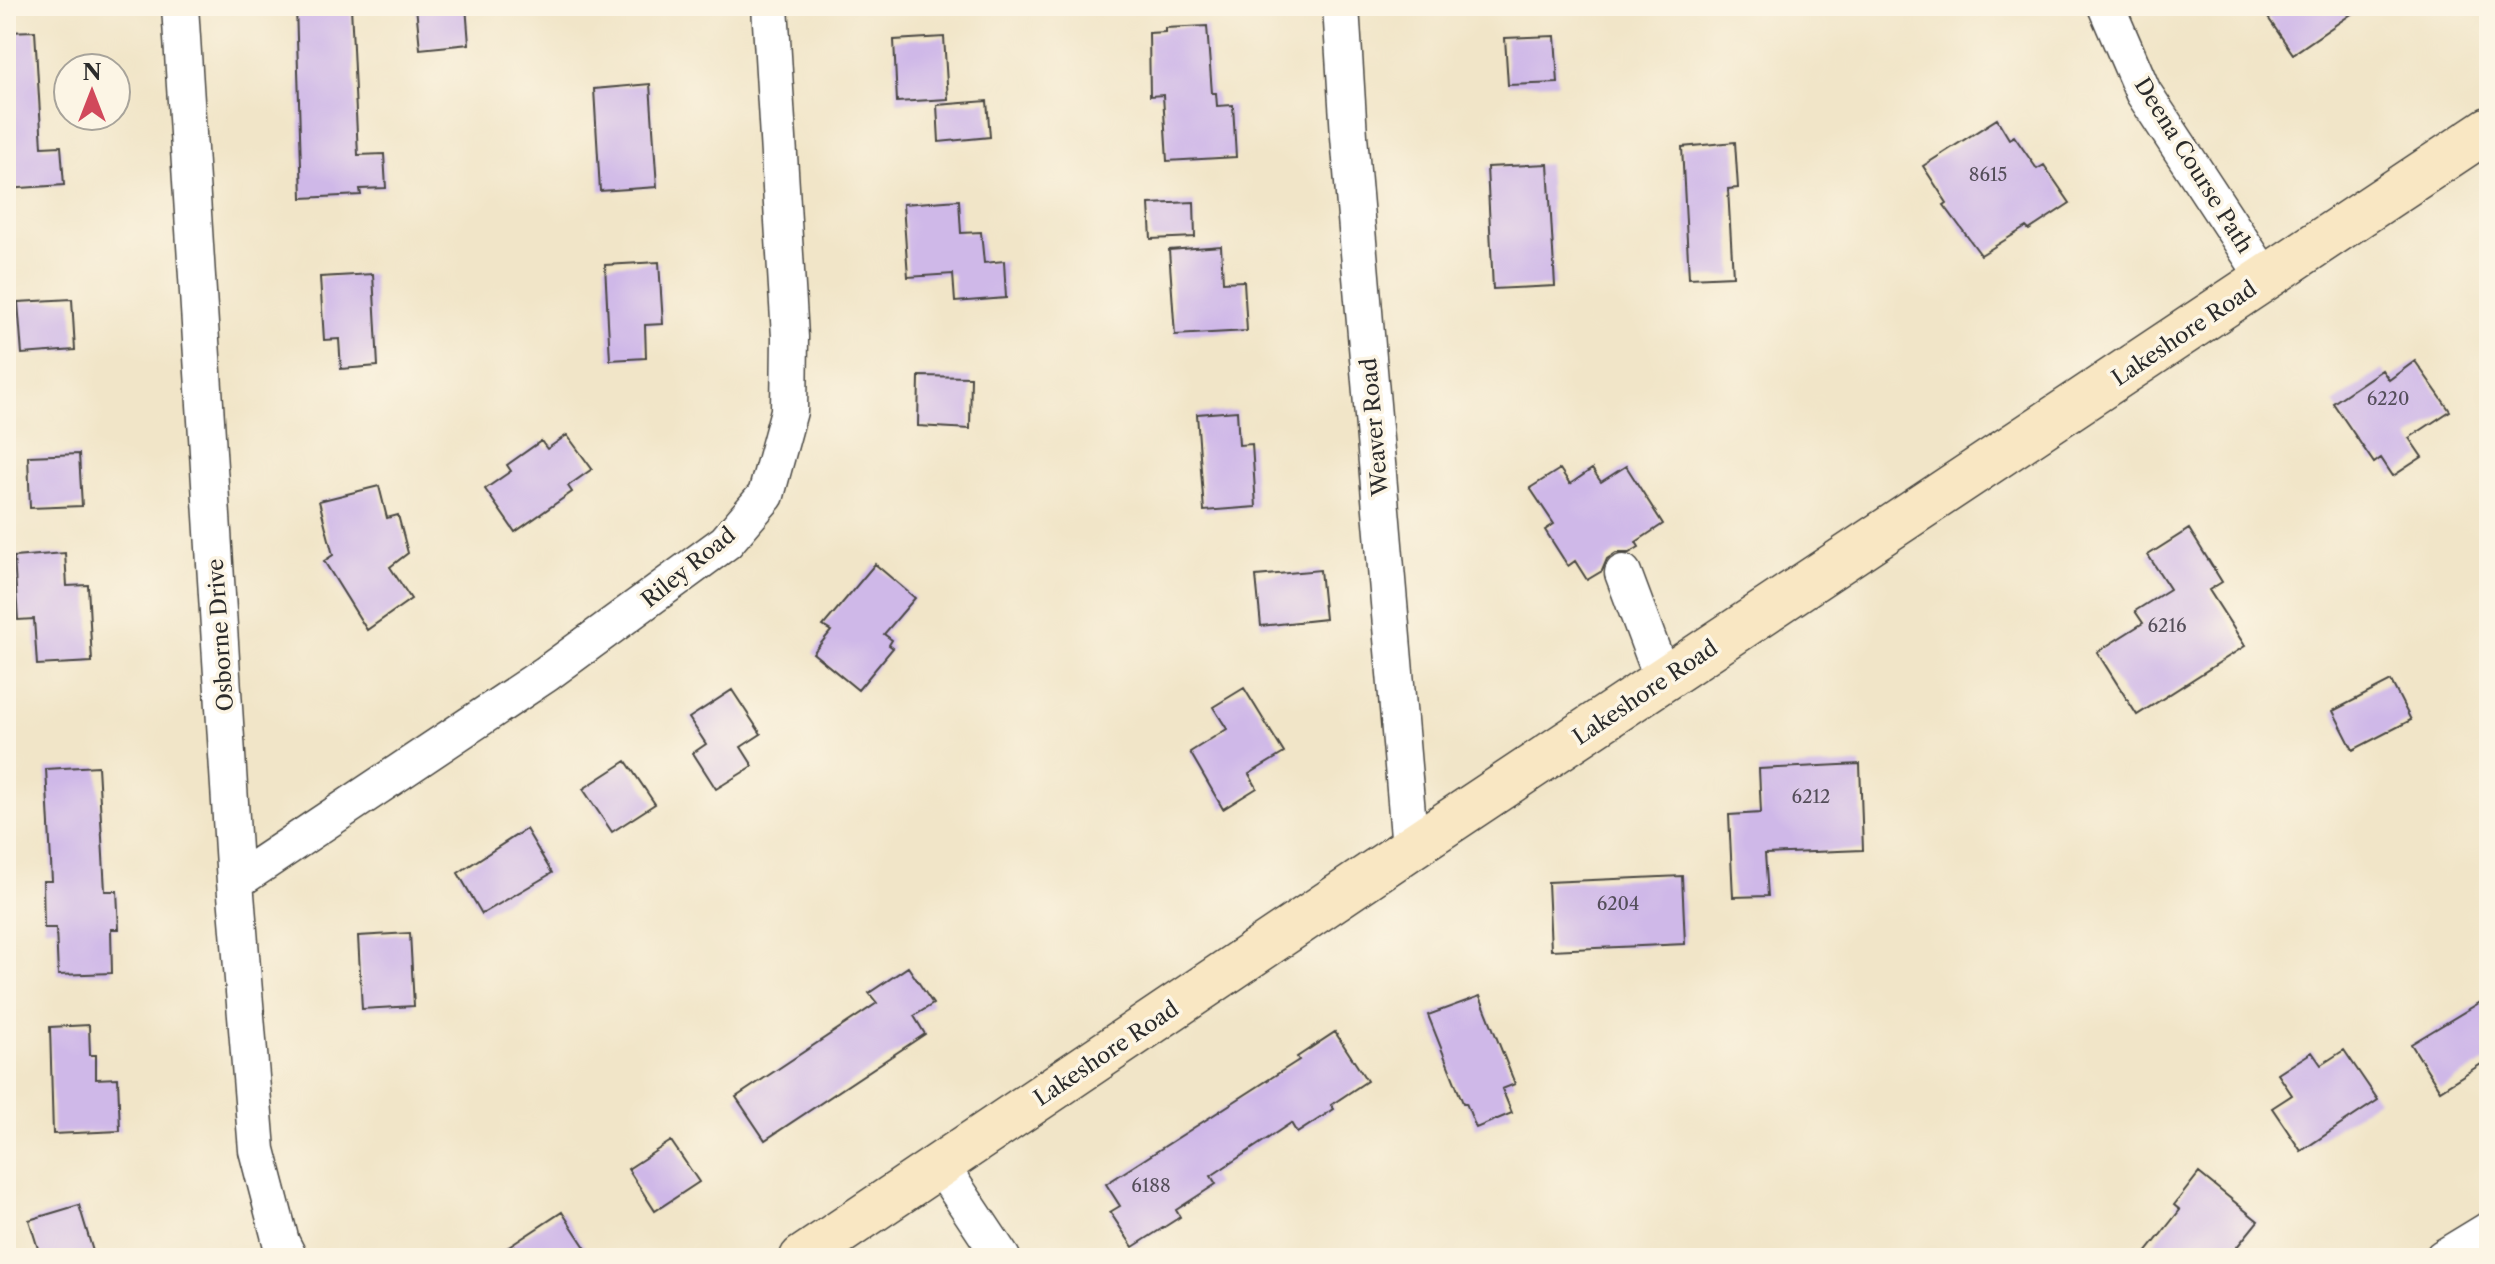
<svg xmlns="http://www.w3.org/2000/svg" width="2495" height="1264" font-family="'Libre Caslon Text',serif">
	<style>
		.building { fill: #cfb8e8 }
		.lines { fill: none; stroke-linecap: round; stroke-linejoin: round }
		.street-casing { stroke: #494743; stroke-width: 39 }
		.secondary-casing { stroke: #494743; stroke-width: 47 }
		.street { stroke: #fff; stroke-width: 36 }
		.secondary { stroke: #f9e7c3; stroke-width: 44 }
		.labels { text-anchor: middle; stroke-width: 7; stroke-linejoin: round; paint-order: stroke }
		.number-label { font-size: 18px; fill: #544e5a }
		.street-label { font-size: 22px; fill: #2b2b2b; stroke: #fcf5e5 }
	</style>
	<rect width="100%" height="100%" fill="#fcf5e5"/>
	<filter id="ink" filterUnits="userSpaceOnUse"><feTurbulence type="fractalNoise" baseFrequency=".0125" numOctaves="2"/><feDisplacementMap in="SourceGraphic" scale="16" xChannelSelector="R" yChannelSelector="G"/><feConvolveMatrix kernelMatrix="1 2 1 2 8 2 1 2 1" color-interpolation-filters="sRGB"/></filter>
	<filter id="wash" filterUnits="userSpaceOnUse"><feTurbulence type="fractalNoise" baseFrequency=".006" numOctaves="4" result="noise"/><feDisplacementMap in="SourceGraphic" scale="32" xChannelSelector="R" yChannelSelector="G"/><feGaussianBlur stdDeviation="1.8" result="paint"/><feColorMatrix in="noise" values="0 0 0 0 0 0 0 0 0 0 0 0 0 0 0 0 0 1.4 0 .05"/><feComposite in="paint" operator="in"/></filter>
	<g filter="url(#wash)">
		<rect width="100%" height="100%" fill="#f1e5c8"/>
		<g id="blocks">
			<!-- building -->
			<path class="building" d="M 296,6 L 351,6 L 358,155 L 384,154 L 386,188 L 360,189 L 361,195 L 302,198 Z
				M 416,6 L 466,6 L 469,44 L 420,49 Z
				M 2260,6 L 2363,6 L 2293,54 Z
				M 1207,26 L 1212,93 L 1216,93 L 1217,106 L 1233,105 L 1236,157 L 1167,161 L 1163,95 L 1150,96 L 1149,33 L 1165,32 L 1165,28 Z
				M 35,31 L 42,147 L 61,146 L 64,185 L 6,189 L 6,32 Z
				M 1555,36 L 1558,83 L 1508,85 L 1505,38 Z
				M 944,37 L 948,99 L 897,102 L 894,40 Z
				M 650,84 L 657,187 L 600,191 L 594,89 Z
				M 987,101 L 990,137 L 939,142 L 937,105 Z
				M 1997,119 L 2009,139 L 2014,136 L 2037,169 L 2044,165 L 2070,203 L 2029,230 L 2026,227 L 1981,255 L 1944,205 L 1947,203 L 1923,166 Z
				M 1735,142 L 1738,188 L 1728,189 L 1733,276 L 1689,278 L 1682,147 Z
				M 1548,164 L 1555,286 L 1493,289 L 1487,167 Z
				M 959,200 L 961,233 L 981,232 L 984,263 L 1004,261 L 1006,298 L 955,302 L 953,274 L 908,277 L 903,204 Z
				M 1194,202 L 1195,237 L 1151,239 L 1149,204 Z
				M 1221,246 L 1223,282 L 1244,281 L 1247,331 L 1175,335 L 1169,250 Z
				M 659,262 L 663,324 L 645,325 L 646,358 L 610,360 L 605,265 Z
				M 373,274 L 378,366 L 341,369 L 339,339 L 324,340 L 320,277 Z
				M 72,299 L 75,350 L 22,354 L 18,302 Z
				M 2415,361 L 2450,411 L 2409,438 L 2422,457 L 2393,476 L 2381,458 L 2374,463 L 2333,403 L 2382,370 L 2389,380 Z
				M 919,376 L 971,377 L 970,429 L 918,426 Z
				M 1237,411 L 1239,445 L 1252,444 L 1256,507 L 1204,511 L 1197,414 Z
				M 567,435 L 592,469 L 568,486 L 572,492 L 515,532 L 485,489 L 511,471 L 507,465 L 541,441 L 547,449 Z
				M 79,454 L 82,506 L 30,508 L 28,456 Z
				M 1626,466 L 1663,524 L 1636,542 L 1639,547 L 1629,553 L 1616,553 L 1607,559 L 1602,571 L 1587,580 L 1575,561 L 1568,566 L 1545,530 L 1554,524 L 1530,488 L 1560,469 L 1570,484 L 1592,469 L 1601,482 Z
				M 379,486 L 387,518 L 398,515 L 408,553 L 390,567 L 411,599 L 367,630 L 324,561 L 333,555 L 319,501 Z
				M 2189,529 L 2222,582 L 2209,590 L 2245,646 L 2137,715 L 2097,652 L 2143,623 L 2135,611 L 2170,589 L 2148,555 Z
				M 65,553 L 67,586 L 88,585 L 92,662 L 37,665 L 34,619 L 18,620 L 14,557 Z
				M 875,564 L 915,598 L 884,634 L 892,640 L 889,645 L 893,648 L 858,690 L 813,653 L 831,631 L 823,626 Z
				M 1320,570 L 1325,619 L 1261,626 L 1256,576 Z
				M 2391,681 L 2411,720 L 2353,750 L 2333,711 Z
				M 1244,688 L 1284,753 L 1249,774 L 1257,788 L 1223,809 L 1190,752 L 1227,729 L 1213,707 Z
				M 732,690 L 761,734 L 741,747 L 753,766 L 716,789 L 693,753 L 706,744 L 689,718 Z
				M 626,761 L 655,804 L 612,832 L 583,789 Z
				M 1860,764 L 1863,850 L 1765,854 L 1768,896 L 1733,897 L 1729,815 L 1761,813 L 1759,769 Z
				M 98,766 L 105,891 L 117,891 L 119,929 L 111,929 L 112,973 L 58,975 L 56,928 L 44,928 L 43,881 L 52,881 L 46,769 Z
				M 526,829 L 552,873 L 482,914 L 458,873 Z
				M 1682,876 L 1685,944 L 1551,950 L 1548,882 Z
				M 410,933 L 414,1006 L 362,1009 L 358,936 Z
				M 908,967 L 933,1004 L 914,1016 L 925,1034 L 765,1140 L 736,1097 L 877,1003 L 869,993 Z
				M 1480,996 L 1515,1084 L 1502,1089 L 1512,1113 L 1476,1128 L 1466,1103 L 1463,1103 L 1428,1015 Z
				M 2489,997 L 2489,1059 L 2440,1090 L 2411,1044 Z
				M 89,1025 L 90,1055 L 96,1055 L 96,1079 L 118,1078 L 120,1131 L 53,1134 L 50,1027 Z
				M 1335,1032 L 1367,1081 L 1331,1105 L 1334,1109 L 1297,1133 L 1291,1123 L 1211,1176 L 1216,1184 L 1176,1210 L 1180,1217 L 1133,1247 L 1110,1212 L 1120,1206 L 1106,1184 L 1299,1060 L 1297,1057 Z
				M 2344,1050 L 2378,1100 L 2301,1151 L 2272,1108 L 2292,1095 L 2278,1074 L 2312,1052 L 2321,1065 Z
				M 671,1141 L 699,1182 L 655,1211 L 628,1169 Z
				M 2199,1173 L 2258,1221 L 2228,1258 L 2142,1258 L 2180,1210 L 2174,1205 Z
				M 79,1205 L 95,1258 L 41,1258 L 29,1220 Z
				M 562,1212 L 592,1258 L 492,1258 Z"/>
		</g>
	</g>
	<g filter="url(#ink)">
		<use href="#blocks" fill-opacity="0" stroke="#494743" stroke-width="2"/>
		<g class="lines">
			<!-- street casing -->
			<g class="street-casing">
				<path id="street" d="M 180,6 L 235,882 L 257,1150 L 281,1242 L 289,1258
					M 1341,6 L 1349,136 L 1410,848
					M 2106,6 L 2143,92 L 2266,279
					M 1623,573 L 1663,680
					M 235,882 L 546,674 L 726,542 L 766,495 L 789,411 L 790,337 L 770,6
					M 940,1165 L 1002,1258
					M 2443,1258 L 2489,1230"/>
			</g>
			<!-- secondary casing -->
			<g class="secondary-casing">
				<path id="secondary" d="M 802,1258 L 1410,848 L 2489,129"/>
			</g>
			<!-- street -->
			<use href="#street" class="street"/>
			<!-- secondary -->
			<use href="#secondary" class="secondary"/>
		</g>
	</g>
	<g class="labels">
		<!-- number labels -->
		<g class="number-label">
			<text x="1988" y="181">8615</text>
			<text x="2388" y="405">6220</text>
			<text x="2167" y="632">6216</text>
			<text x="1811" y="803">6212</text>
			<text x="1618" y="910">6204</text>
			<text x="1151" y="1192">6188</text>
		</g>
		<!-- street labels -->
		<g class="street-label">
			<text transform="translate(2194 165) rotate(58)" y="8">Deena Course Path</text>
			<text transform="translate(2184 333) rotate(-34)" y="8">Lakeshore Road</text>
			<text transform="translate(1374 427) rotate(-95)" y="8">Weaver Road</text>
			<text transform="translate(688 567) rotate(-39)" y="8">Riley Road</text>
			<text transform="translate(220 635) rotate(-94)" y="8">Osborne Drive</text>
			<text transform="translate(1645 692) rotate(-34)" y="8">Lakeshore Road</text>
			<text transform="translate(1106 1053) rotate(-34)" y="8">Lakeshore Road</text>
		</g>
	</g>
	<!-- margin -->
	<rect width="2495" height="1264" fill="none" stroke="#fcf5e5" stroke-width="32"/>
	<!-- north arrow -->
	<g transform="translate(92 92)"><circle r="38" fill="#fcf5e5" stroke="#a8a49b" stroke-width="2"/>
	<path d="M0-6L14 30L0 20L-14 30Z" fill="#d1495b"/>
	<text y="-12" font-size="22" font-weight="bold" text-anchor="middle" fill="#2b2b2b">N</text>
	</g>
</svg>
